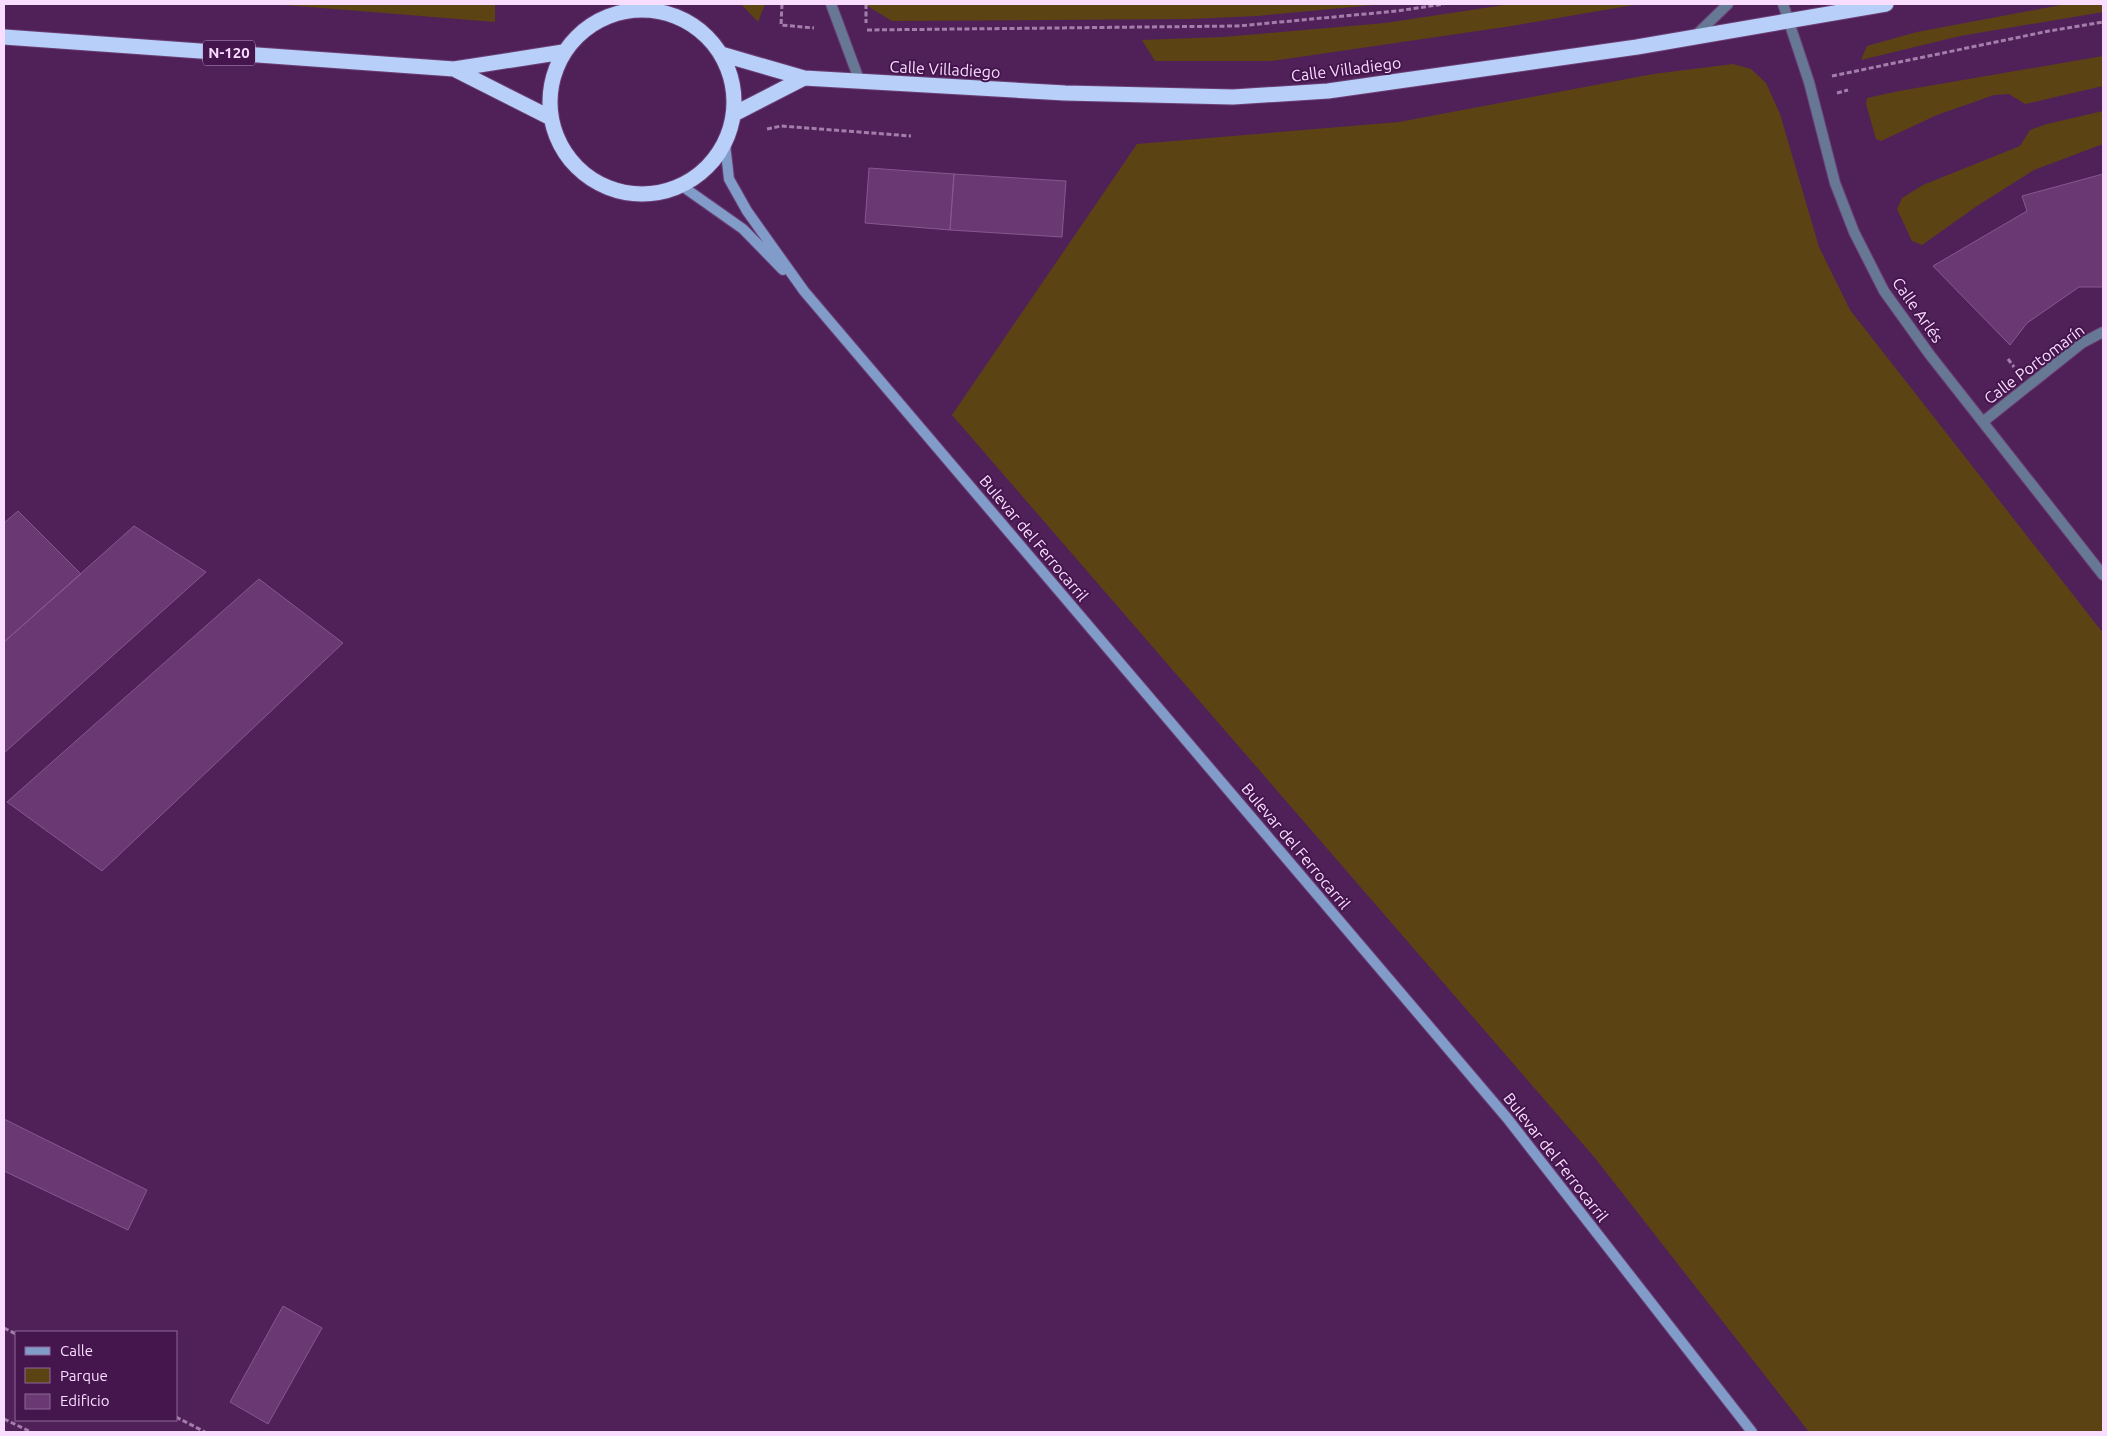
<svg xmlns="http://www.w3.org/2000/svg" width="2107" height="1436" font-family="Ubuntu,sans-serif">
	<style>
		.green { fill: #5c4314 }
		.building { fill: #6a3973; stroke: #885692 }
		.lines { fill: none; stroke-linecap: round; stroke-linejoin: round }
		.street-casing { stroke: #6b3f74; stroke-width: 12 }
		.secondary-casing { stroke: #6b3f74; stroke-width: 12 }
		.highway-casing { stroke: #6b3f74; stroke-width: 17 }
		.path { stroke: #a47eab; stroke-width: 3; stroke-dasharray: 5 2.5; stroke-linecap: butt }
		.street { stroke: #677894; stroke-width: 10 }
		.secondary { stroke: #819cc8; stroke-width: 10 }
		.highway { stroke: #b7cff9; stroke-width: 15 }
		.labels { text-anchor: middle; stroke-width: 4; stroke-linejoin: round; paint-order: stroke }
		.shield { fill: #45164e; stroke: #c3a1ca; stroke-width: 1 }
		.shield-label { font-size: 15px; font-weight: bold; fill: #f9ddff }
		.street-label { font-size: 16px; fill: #f9ddff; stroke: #45164e }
	</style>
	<rect width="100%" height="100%" fill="#502159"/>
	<!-- green -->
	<path class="green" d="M 273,4 L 495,4 L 495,22 Z
		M 741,4 L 765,4 L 758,22 Z
		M 864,4 L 1384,4 L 1257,16 L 1190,19 L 892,21 Z
		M 1511,4 L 1640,4 L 1505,27 L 1272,61 L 1155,61 L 1142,40 L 1223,37 L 1385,23 Z
		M 2066,4 L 2103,4 L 2103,12 L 1960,36 L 1861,60 L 1867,46 L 1917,32 Z
		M 2103,56 L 2103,86 L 2025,104 L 2009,94 L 1994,95 L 1937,115 L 1881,141 L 1876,139 L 1866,104 L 1867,98 L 1899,91 Z
		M 1733,64 L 1751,69 L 1766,83 L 1780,114 L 1819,247 L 1850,310 L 2103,633 L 2103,1432 L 1809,1432 L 1595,1158 L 952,415 L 1137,144 L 1399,122 L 1653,74 Z
		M 2103,111 L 2103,144 L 2034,170 L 1977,206 L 1922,245 L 1912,241 L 1897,209 L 1902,198 L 1923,185 L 2020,146 L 2030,130 L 2047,124 Z"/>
	<!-- building -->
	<path class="building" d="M 869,168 L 954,174 L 950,230 L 865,223 Z
		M 954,174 L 1066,181 L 1062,237 L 950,230 Z
		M 2103,174 L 2103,287 L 2079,287 L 2027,323 L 2010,345 L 1933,266 L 2027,211 L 2022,196 Z
		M 18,511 L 81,574 L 4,642 L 4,523 Z
		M 134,526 L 206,572 L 4,753 L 4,642 Z
		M 259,579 L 343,643 L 102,871 L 7,802 Z
		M 4,1119 L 147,1190 L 128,1230 L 4,1171 Z
		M 283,1306 L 322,1328 L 268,1424 L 230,1402 Z"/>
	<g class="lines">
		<!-- street casing -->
		<g class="street-casing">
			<path id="street" d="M 831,4 L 860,82
				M 1783,4 L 1809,82 L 1835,183 L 1854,232 L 1884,291 L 1930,355 L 2103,575
				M 1695,36 L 1728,4
				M 1984,421 L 2082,343 L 2103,332"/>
		</g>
		<!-- secondary casing -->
		<g class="secondary-casing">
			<path id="secondary" d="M 725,144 L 729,179 L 747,211 L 804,291 L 1507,1118 L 1752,1432
				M 682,186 L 743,229 L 783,270"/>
		</g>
		<!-- highway casing -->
		<g class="highway-casing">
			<path id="highway" d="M550 102a92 92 0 1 1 184 0a92 92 0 1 1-184 0Z
				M 4,37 L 454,69 L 563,52
				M 721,54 L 804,78 L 1065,93 L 1233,97 L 1328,91 L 1637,47 L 1886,4
				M 454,69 L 551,118
				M 734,114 L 804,78"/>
		</g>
		<!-- path -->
		<path class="path" d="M 782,4 L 781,25 L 814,28
			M 866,4 L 866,23
			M 867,30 L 1238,26 L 1397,11 L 1444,4
			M 1832,76 L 2049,31 L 2103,22
			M 1837,93 L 1848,90
			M 767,129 L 781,126 L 911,136
			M 2008,359 L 2014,367
			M 4,1328 L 16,1334
			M 176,1417 L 205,1432
			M 4,1419 L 31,1432"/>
		<!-- street -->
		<use href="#street" class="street"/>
		<!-- secondary -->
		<use href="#secondary" class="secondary"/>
		<!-- highway -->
		<use href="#highway" class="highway"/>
	</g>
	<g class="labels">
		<!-- shield labels -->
		<rect class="shield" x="203" y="40.5" width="52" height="25" rx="4"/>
		<g class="shield-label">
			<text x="229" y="58">N-120</text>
		</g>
		<!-- street labels -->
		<g class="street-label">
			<text transform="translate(945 69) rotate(3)" y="6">Calle Villadiego</text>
			<text transform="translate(1346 69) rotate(-7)" y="6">Calle Villadiego</text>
			<text transform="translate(1918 310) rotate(55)" y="6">Calle Arlés</text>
			<text transform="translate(2034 364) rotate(-37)" y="6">Calle Portomarín</text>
			<text transform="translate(1034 538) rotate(50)" y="6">Bulevar del Ferrocarril</text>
			<text transform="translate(1296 846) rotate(50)" y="6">Bulevar del Ferrocarril</text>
			<text transform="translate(1556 1157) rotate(52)" y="6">Bulevar del Ferrocarril</text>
		</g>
	</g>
	<!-- border -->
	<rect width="2107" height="1436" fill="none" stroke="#f9ddff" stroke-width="10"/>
	<!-- legend -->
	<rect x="15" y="1331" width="162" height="90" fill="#45164e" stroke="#8d6695"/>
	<rect x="25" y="1347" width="25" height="8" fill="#819cc8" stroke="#8d6695"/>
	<text x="60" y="1356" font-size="15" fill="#f9ddff">Calle</text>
	<rect x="25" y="1368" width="25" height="15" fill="#5c4314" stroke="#8d6695"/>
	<text x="60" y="1381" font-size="15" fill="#f9ddff">Parque</text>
	<rect x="25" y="1394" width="25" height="15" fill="#6a3973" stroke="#8d6695"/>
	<text x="60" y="1406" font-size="15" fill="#f9ddff">Edificio</text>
</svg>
